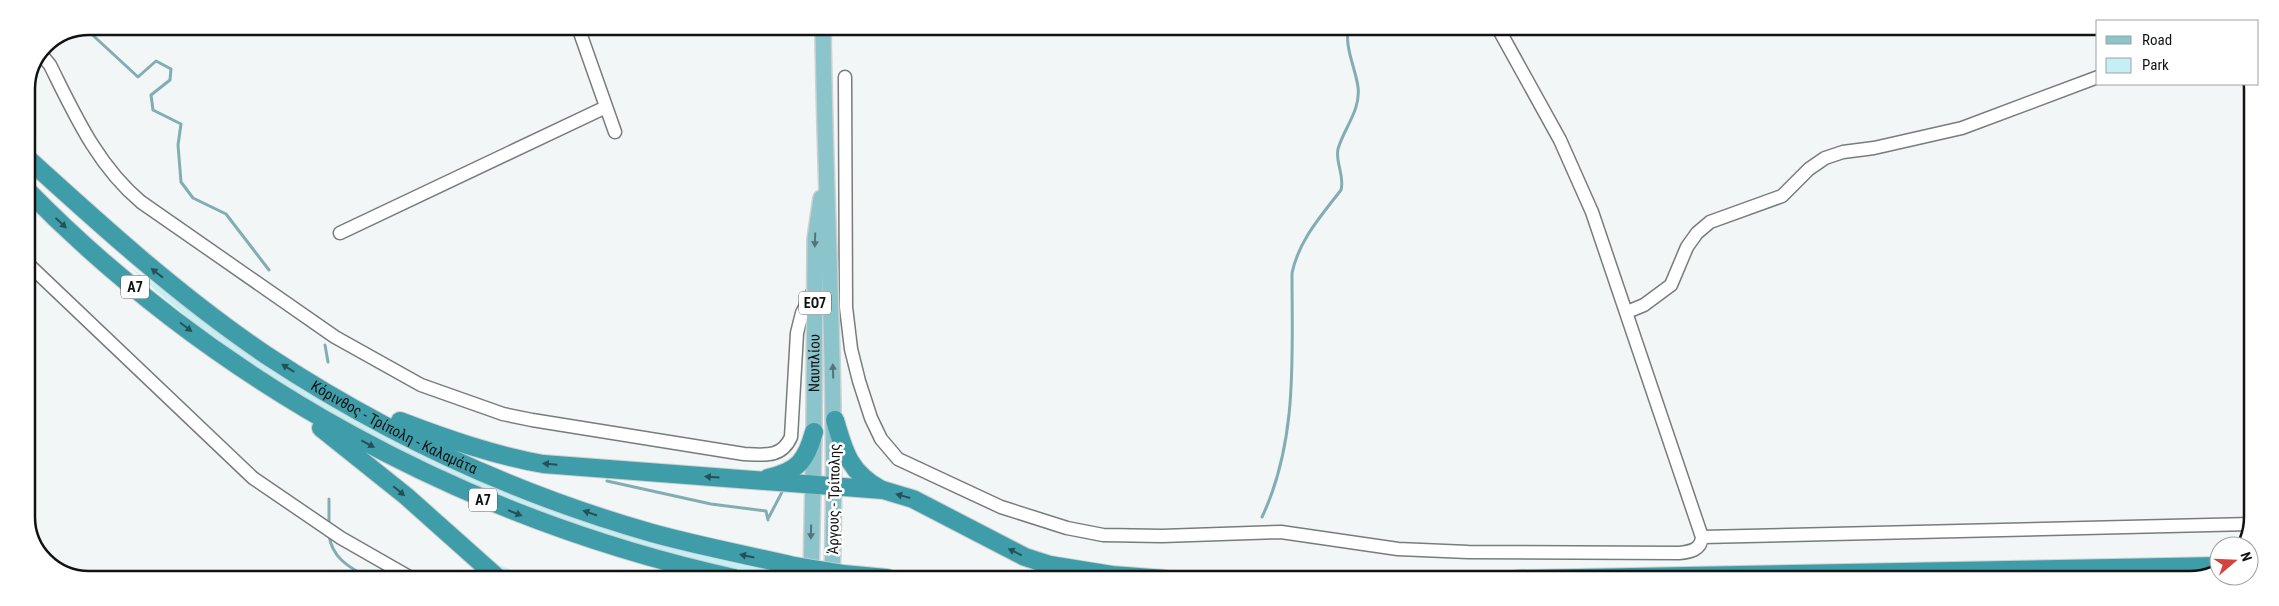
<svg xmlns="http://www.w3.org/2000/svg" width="2279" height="606" font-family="'Roboto Condensed',sans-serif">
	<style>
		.green { fill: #c6eff5 }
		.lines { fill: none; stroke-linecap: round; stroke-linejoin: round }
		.stream { stroke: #82adb3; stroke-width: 3 }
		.minor-casing { stroke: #787c7d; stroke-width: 15 }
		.major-casing { stroke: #cfd0d0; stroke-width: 18 }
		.highway-casing { stroke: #cfd0d0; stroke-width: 20 }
		.minor { stroke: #fff; stroke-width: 12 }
		.major { stroke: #8bc4cb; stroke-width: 15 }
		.highway { stroke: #3e9da9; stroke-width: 18 }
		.highway-bridge-casing { stroke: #cfd0d0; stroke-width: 20; stroke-linecap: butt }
		.highway-bridge { stroke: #3e9da9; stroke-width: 18 }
		.oneway { fill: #255156 }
		.oneway2 { fill: #547478 }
		.labels { text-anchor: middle; stroke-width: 5; stroke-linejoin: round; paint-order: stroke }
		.shield { fill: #fff; stroke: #585a5a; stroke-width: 1 }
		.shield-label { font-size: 14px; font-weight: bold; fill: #111313 }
		.street-label { font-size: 15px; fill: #111313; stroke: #fff }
		.rim { fill: none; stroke: #111313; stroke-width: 2.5 }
	</style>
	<rect width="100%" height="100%" fill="#f2f6f7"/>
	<!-- green -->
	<path class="green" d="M 129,266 C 174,297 215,333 261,363 C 429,472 614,545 812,578 C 800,578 788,580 777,578 C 745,574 712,564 680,556 C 491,509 270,402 129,266 Z
		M 486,561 L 535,578 L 506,578 Z
		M 2201,576 L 2191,580 L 2032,580 Z"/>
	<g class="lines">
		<!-- stream -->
		<path class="stream" d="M 85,28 L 138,77 L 156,61 L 171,69 L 170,80 L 151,95 L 153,110 L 181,124 L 178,145 L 181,182 L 193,198 L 226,214 L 269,270
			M 325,345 L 328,362
			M 607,481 L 711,504 L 766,511 L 768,520
			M 329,499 L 329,526
			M 769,517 L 782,492
			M 1262,517 C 1298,441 1292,356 1292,273 C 1299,240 1321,216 1341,190 C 1345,175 1335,163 1338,149 C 1344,128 1361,110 1358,87 C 1355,66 1345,50 1348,27
			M 329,535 C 332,558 349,567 368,578"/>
		<!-- minor casing -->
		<g class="minor-casing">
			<path id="minor" d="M 578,27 L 615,132
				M 41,54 L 50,65 C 75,115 97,165 141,202 L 335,337 L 421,385 L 503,414 L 532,420 L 744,454 C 764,455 782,458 791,437 L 797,333 L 802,313 L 814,289
				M 845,77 L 846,307 L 851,349 L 859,381 L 871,418 L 881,439 L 898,459 L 1001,507 L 1067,528 L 1103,535 L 1162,536 L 1281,532 L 1398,549 L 1468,552 L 1679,553 C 1690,552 1701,550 1702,537 L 1592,212 L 1560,140 L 1498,28
				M 340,233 L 606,107
				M 26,262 L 253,478 L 341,538 L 411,578
				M 1627,312 L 1644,305 L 1671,285 L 1687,247 L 1697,233 L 1710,222 L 1782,196 L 1809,169 L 1825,158 L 1843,152 L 1874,148 L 1962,128 L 2098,77
				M 1702,537 L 2251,524"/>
		</g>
		<!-- major casing -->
		<g class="major-casing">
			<g id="major">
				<path d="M 823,27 C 825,211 838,394 832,578"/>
				<path id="s1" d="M 811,578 L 814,432 L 815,239 L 821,198"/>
			</g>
		</g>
		<!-- highway casing -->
		<g class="highway-casing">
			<g id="highway">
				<path id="s2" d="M 26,157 C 103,227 180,297 266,355 C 384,433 515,494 652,533 C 699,546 747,555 794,566"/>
				<path d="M 26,189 C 218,385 467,519 734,578"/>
				<path d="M 835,420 C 844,451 849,472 880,489"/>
				<path d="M 400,421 C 447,439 493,455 543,464 L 883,490 L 913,499 L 1025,557 L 1050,565 L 1112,575 L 1165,579"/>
				<path d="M 321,428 L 406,496 L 498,578"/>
				<path d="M 768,478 C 798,471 806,461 814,432"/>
				<path d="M 843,574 L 887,578"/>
				<path d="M 1518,579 L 2219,566"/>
			</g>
		</g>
		<!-- minor -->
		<use href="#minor" class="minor"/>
		<!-- major -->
		<use href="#major" class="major"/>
		<!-- highway -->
		<use href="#highway" class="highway"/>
		<!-- highway-bridge casing -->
		<g class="highway-bridge-casing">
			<path id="highway-bridge" d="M 794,566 L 843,574"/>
		</g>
		<!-- highway-bridge -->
		<use href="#highway-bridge" class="highway-bridge"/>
	</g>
	<!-- one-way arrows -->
	<defs><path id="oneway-solid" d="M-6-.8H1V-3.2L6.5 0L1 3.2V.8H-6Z" transform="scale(1.25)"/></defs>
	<g class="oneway">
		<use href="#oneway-solid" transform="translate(61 223) rotate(43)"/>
		<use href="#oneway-solid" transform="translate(157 273) rotate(-142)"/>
		<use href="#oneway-solid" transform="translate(186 327) rotate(37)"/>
		<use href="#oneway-solid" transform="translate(288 368) rotate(-148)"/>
		<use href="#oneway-solid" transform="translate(368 444) rotate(28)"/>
		<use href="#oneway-solid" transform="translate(550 464) rotate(-175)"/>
		<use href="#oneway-solid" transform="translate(712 477) rotate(-176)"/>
		<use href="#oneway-solid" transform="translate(399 491) rotate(40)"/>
		<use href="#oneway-solid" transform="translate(903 496) rotate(-164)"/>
		<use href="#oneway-solid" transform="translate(515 513) rotate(22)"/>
		<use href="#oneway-solid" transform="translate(590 513) rotate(-161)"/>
		<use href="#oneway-solid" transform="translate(1015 552) rotate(-154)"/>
		<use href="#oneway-solid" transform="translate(747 556) rotate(-168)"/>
	</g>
	<g class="oneway2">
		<use href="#oneway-solid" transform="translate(815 240) rotate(92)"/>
		<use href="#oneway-solid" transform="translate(833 371) rotate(-92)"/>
		<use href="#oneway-solid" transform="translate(811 532) rotate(91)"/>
	</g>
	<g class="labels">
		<!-- shield labels -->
		<g class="shield">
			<rect x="121" y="275.5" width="28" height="23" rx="4"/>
			<rect x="799" y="291.5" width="32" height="23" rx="4"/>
			<rect x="469" y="488.5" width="28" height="23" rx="4"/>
		</g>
		<g class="shield-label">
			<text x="135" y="292">Α7</text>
			<text x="815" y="308">ΕΟ7</text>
			<text x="483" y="505">Α7</text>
		</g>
		<!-- street labels -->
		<g class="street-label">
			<text dy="5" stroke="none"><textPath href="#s1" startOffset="215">Ναυπλίου</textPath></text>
			<text dy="5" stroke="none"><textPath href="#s2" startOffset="459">Κόρινθος - Τρίπολη - Καλαμάτα</textPath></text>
			<text transform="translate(834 499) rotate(-89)" y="5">Άργους - Τρίπολης</text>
		</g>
	</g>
	<!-- crop -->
	<path d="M0 0H2279V606H0ZM89 35H2190A54 54 0 0 1 2244 89V517A54 54 0 0 1 2190 571H89A54 54 0 0 1 35 517V89A54 54 0 0 1 89 35Z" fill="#fff" fill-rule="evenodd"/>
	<path class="rim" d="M89 35H2190A54 54 0 0 1 2244 89V517A54 54 0 0 1 2190 571H89A54 54 0 0 1 35 517V89A54 54 0 0 1 89 35Z"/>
	<!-- legend -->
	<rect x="2096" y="20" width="162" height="65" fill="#ffffff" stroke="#a0a1a1"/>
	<rect x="2106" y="36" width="25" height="8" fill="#8bc4cb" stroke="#a0a1a1"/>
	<text x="2142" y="45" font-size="15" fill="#111313">Road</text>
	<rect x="2106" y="58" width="25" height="15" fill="#c6eff5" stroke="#a0a1a1"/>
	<text x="2142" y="70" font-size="15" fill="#111313">Park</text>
	<!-- north arrow -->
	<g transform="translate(2234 561) rotate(71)"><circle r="24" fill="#ffffff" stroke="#a0a1a1"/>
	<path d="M0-4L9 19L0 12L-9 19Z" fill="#d2443d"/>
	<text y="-8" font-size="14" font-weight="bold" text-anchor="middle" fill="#111313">N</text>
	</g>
</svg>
